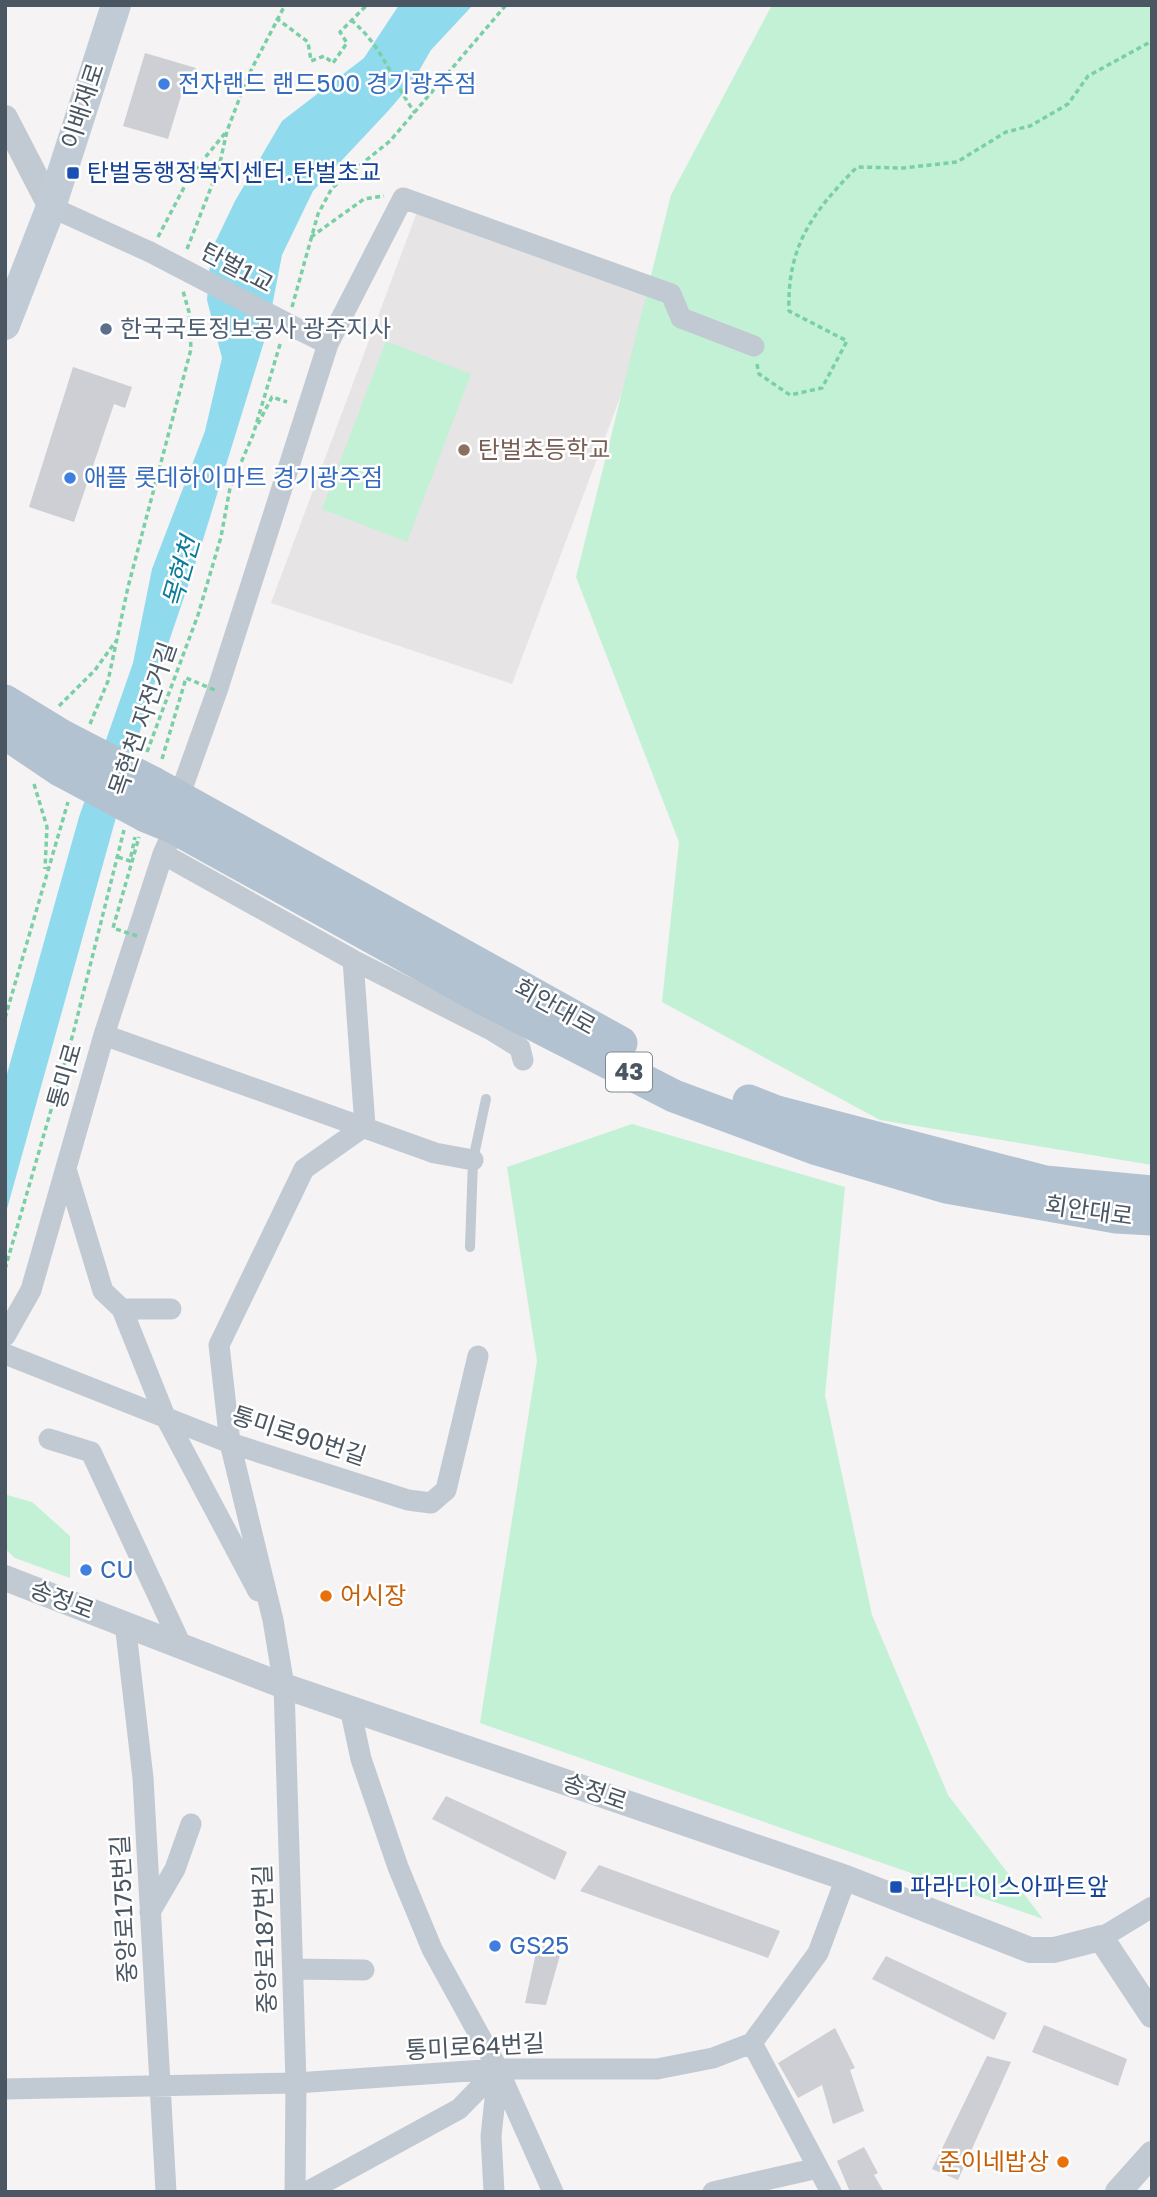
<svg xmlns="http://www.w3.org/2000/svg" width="1157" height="2197" font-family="'Golos Text','Noto Sans KR',sans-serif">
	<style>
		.education { fill: #e6e4e5 }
		.green { fill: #c3f1d5 }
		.water { fill: #90daee }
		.building { fill: #cdcfd5 }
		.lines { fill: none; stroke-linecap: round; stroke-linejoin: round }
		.path { stroke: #7ad0a6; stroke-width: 3.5; stroke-dasharray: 5 3.5; stroke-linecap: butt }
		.service { stroke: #c1cad2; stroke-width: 10 }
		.minor { stroke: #c1cad2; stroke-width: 21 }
		.tertiary { stroke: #c1cad2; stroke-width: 26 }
		.secondary { stroke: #c1cbd6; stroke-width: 30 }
		.primary { stroke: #b3c2d1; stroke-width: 33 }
		.path-bridge { stroke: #7ad0a6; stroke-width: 3.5; stroke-dasharray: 5 3.5; stroke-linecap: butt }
		.minor-bridge { stroke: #c1cad2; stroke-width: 21 }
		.primary-bridge { stroke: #b3c2d1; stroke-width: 33 }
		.shop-dot { fill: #3f7fe0; stroke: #fff; stroke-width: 2.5 }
		.transit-dot { fill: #1a4fb4; stroke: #fff; stroke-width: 2.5 }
		.service-dot { fill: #5c6f8a; stroke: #fff; stroke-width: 2.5 }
		.education-dot { fill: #8d6e63; stroke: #fff; stroke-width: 2.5 }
		.food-dot { fill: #e8710a; stroke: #fff; stroke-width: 2.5 }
		.labels { text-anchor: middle; stroke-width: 5; stroke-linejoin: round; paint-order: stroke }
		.shield { fill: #fff; stroke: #808990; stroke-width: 2 }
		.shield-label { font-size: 23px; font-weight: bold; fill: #4a5661 }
		.shop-label { font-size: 24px; fill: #366cbe; stroke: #fff; text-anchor: start }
		.street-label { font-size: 24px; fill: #4a5661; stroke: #fff }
		.transit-label { font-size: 24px; fill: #164399; stroke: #fff; text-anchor: start }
		.service-label { font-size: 24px; fill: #4e5e75; stroke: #fff; text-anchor: start }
		.education-label { font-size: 24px; fill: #785e54; stroke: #fff; text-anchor: start }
		.food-label { font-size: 24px; fill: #c56008; stroke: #fff; text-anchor: start }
		.water-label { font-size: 26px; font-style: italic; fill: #0c7c9b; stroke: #fff }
	</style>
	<rect width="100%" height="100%" fill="#f5f3f3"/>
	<!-- education -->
	<path class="education" d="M 417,212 L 658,297 L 512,684 L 271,603 Z"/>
	<!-- green -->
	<path class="green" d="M 772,5 L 1152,5 L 1152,1165 L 880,1120 L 662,1002 L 679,842 L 576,577 L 671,195 Z
		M 386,341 L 471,374 L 407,542 L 322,509 Z
		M 632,1124 L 845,1187 L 825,1395 L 872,1615 L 948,1795 L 1043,1919 L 480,1723 L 537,1361 L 507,1167 Z
		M 7,1495 L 32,1502 L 70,1536 L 70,1578 L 15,1558 L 5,1549 Z"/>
	<!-- water -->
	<path class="water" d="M 399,5 L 473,5 L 431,50 L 412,83 L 389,110 L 313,191 L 282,255 L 267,332 L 198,556 L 147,706 L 5,1216 L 5,1081 L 79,817 L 133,663 L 152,569 L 205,431 L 222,358 L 207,300 L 211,251 L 235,201 L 282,121 L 364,58 Z"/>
	<!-- building -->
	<path class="building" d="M 145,53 L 196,68 L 190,87 L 184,86 L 168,139 L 123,126 Z
		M 73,367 L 132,387 L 125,408 L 114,404 L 74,522 L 29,507 Z
		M 446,1796 L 567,1852 L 555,1880 L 432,1819 Z
		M 599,1865 L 780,1931 L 768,1958 L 580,1891 Z
		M 542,1946 L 562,1948 L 546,2005 L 525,2003 L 536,1953 Z
		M 886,1956 L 1007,2013 L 994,2040 L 872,1979 Z
		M 1044,2025 L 1127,2059 L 1118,2086 L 1032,2052 Z
		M 835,2028 L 855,2068 L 850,2070 L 864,2111 L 833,2124 L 822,2085 L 798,2098 L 778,2063 Z
		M 987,2056 L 1011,2062 L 958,2180 L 932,2169 Z
		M 864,2147 L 878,2173 L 874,2175 L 884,2192 L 850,2192 L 837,2161 Z"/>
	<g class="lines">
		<!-- path -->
		<path class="path" d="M 276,18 L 308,42 L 311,61 L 324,56 L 333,63 L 347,43 L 340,32 L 367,5
			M 351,20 C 383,46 392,81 415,113
			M 158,237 L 190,176 L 226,132
			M 311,237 L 364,199 L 384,196
			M 187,249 L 219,167 L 227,131 L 248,76 L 285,5
			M 292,307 L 318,214 L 332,188 L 390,141 L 506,5
			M 757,364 L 759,374 L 790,395 L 822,388 L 847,341 L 789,311 C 787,245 813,212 857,167 L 903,168 L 957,162 L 1006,132 L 1030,126 L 1068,104 L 1088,76 L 1152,41
			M 258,424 L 272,397 L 287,402
			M 59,706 L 95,670 L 116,641
			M 90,724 L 108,681 L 128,587 L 191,349 L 189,312 L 183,291
			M 147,752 L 198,615 L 221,537 L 230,488 L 253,435 L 281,341
			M 34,784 L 47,827 L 45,869
			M 118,857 L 130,861 L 135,837
			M 5,1018 L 68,802
			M 5,1269 L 73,1034 L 124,830"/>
		<!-- service -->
		<path class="service" d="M 470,1247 L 473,1160 L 486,1099"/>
		<!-- minor -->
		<path class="minor" d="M 51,207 L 150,252
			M 328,344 L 403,198 L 671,294 L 681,318 L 754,346
			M 179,797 L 217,691 L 328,344 L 300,330
			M 163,854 L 353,960 L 493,1031 L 520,1048 L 523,1060
			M 104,1035 L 435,1153 L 473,1160
			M 66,1169 L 103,1291 L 122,1309 L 164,1414 L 258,1591
			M 122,1309 L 171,1309
			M 5,1336 L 31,1290 L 104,1035 L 163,854 L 175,828
			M 5,1354 L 230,1443 L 408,1500 L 431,1503 L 446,1490 L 478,1356
			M 49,1439 L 91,1452 L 181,1645
			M 125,1623 L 143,1778 L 166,2192
			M 350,1708 L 361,1759 L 398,1867 L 432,1949 L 498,2069 L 553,2192
			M 150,1912 L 175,1869 L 191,1824
			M 1101,1938 L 1152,1907
			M 293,1969 L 364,1970
			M 752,2043 L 831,2192
			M 5,2089 L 296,2083 L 498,2069 L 657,2069 L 713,2058 L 752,2043 L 818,1953 L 846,1878
			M 295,2192 L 296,2083 L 284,1686 L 273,1620 L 230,1443 L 219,1345 L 304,1169 L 365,1126 L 353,960
			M 307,2192 L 459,2109 L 498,2069
			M 494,2192 L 491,2136 L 498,2071
			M 713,2192 L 818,2168"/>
		<!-- tertiary -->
		<path class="tertiary" d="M 5,118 L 51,207
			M 5,1578 L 284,1686 L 846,1878 L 1030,1950 L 1054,1950 L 1101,1938 L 1152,2015
			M 1118,2192 L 1152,2154"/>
		<!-- secondary -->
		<path class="secondary" d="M 5,325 L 51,207 L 116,5"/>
		<!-- primary -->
		<path class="primary" d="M 5,701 L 64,737
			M 5,733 L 60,770
			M 153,783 L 621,1043
			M 146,816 L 175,828 L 482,998 L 674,1096 L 817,1149 L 946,1187 L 1116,1217 L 1152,1219
			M 749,1101 L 777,1112 L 1045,1182 L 1152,1192"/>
		<!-- path-bridge -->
		<path class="path-bridge" d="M 162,759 L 186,678 L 217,691
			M 137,936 L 113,928 L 139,837"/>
		<!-- minor-bridge -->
		<path class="minor-bridge" d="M 150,252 L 300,330"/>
		<!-- primary-bridge -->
		<path class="primary-bridge" d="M 64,737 L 153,783
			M 60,770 L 146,816"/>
	</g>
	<!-- markers -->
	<g class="shop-dot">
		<circle cx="164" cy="84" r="7"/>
		<circle cx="70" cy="478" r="7"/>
		<circle cx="86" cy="1570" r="7"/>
		<circle cx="495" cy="1946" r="7"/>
	</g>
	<g class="transit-dot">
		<rect x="66" y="166" width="14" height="14" rx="3.5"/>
		<rect x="889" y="1880" width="14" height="14" rx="3.5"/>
	</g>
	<circle class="service-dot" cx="106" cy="329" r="7"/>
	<circle class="education-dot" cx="464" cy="450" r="7"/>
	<g class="food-dot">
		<circle cx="326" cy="1596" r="7"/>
		<circle cx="1063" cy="2162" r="7"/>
	</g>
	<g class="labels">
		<!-- shield labels -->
		<rect class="shield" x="606" y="1052.5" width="46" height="39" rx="5"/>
		<g class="shield-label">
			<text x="629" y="1080">43</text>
		</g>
		<!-- shop labels -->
		<g class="shop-label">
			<text x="178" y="92">전자랜드 랜드500 경기광주점</text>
			<text x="84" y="486">애플 롯데하이마트 경기광주점</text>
			<text x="100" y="1578">CU</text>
			<text x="509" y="1954">GS25</text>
		</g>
		<!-- street labels -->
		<g class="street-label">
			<text transform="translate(83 106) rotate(-72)" y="8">이배재로</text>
			<text transform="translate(237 268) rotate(28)" y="8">탄벌1교</text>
			<text transform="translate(143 719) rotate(-71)" y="8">목현천 자전거길</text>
			<text transform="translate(555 1007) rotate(29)" y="8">회안대로</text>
			<text transform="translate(65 1076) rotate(-74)" y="8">통미로</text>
			<text transform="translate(1089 1211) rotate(8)" y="8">회안대로</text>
			<text transform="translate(299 1436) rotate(18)" y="8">통미로90번길</text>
			<text transform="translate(62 1600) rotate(21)" y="8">송정로</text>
			<text transform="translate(595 1792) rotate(19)" y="8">송정로</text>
			<text transform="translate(124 1909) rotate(-93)" y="8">중앙로175번길</text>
			<text transform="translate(265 1939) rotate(-92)" y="8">중앙로187번길</text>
			<text transform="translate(475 2047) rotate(-3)" y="8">통미로64번길</text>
		</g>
		<!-- transit labels -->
		<g class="transit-label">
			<text x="87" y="181">탄벌동행정복지센터.탄벌초교</text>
			<text x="910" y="1895">파라다이스아파트앞</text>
		</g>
		<!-- service labels -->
		<g class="service-label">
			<text x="120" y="337">한국국토정보공사 광주지사</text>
		</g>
		<!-- education labels -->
		<g class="education-label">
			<text x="478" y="458">탄벌초등학교</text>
		</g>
		<!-- food labels -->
		<g class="food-label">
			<text x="340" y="1604">어시장</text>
			<text x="1049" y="2170" text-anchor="end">준이네밥상</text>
		</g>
		<!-- water labels -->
		<g class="water-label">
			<text transform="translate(181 572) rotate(-74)" y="9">목현천</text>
		</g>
	</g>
	<!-- border -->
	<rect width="1157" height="2197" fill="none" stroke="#4a5661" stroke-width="14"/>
</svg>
